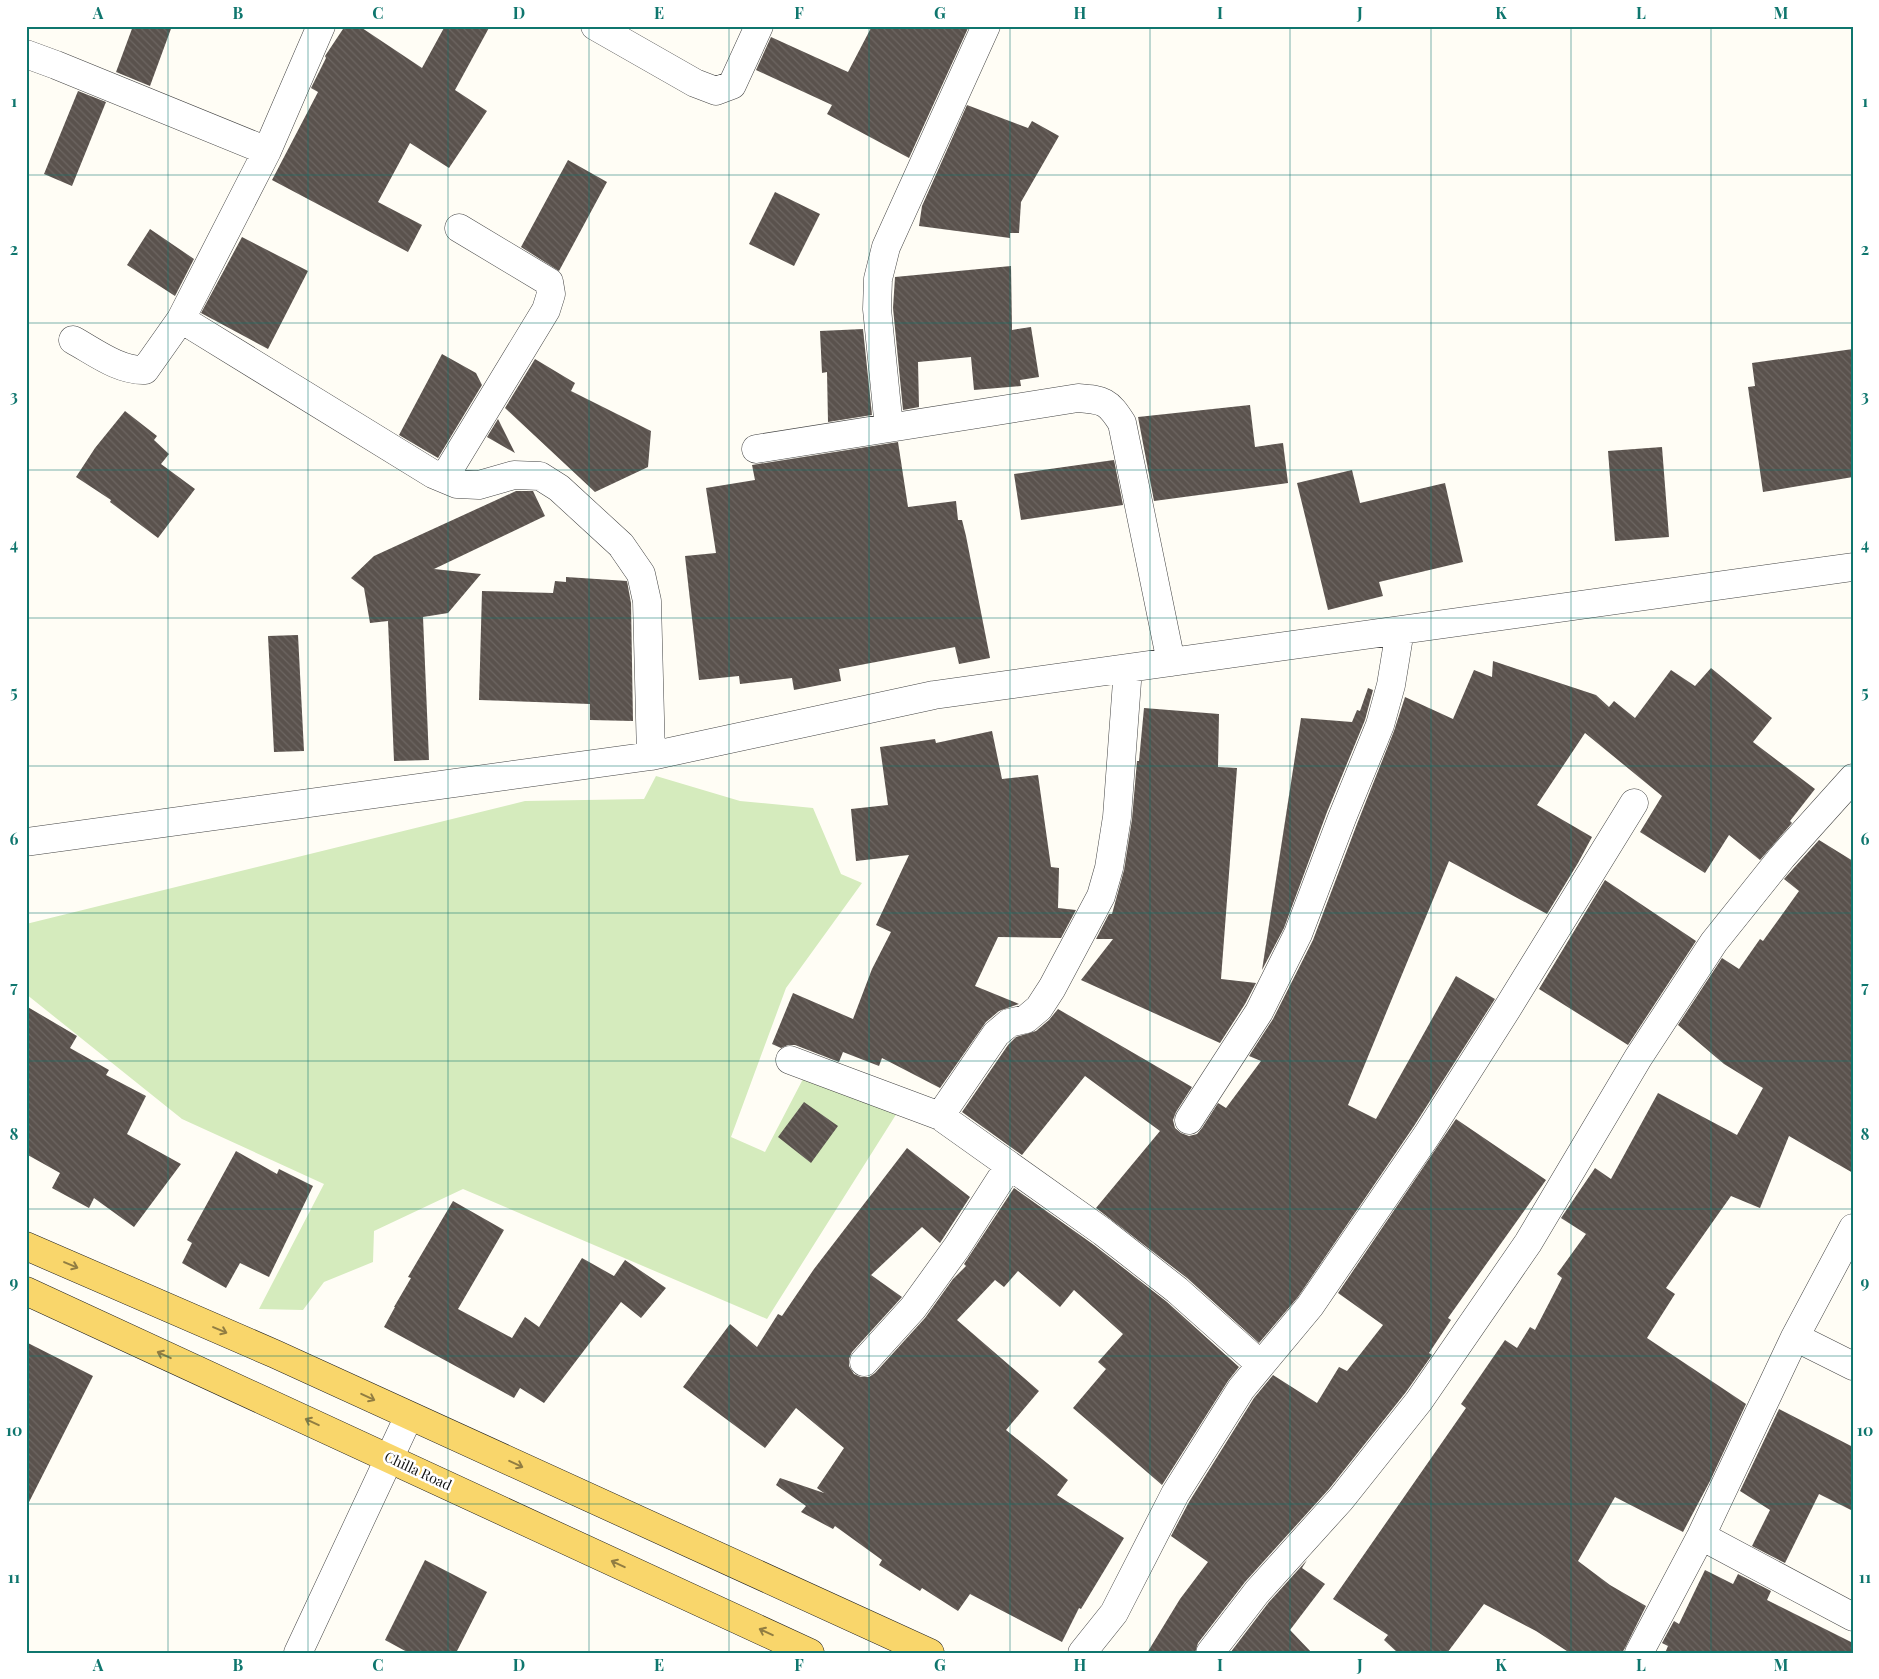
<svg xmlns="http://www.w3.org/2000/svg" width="1879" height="1679" font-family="'Playfair Display',serif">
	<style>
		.grass { fill: #d5ebbd }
		.building { fill: url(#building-back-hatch) }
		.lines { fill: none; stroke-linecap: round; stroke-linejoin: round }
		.minor-casing { stroke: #444; stroke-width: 29 }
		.major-casing { stroke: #222; stroke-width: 29 }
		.minor { stroke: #fff; stroke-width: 28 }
		.major { stroke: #f9d66b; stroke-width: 28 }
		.oneway { stroke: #917d42 }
		.grid { fill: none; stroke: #0f766e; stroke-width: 1; stroke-opacity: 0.55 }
		.labels { text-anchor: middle; stroke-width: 5; stroke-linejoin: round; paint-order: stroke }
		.street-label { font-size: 14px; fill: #111; stroke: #fff }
		.neatline { fill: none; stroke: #0f766e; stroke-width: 2 }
		.grid-label { font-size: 16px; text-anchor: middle; font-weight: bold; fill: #0f766e }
	</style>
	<defs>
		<pattern id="building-back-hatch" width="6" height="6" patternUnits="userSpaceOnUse" patternTransform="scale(1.25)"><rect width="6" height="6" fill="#5a524d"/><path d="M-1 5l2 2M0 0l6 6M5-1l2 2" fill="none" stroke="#6d6662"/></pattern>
	</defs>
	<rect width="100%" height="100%" fill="#fffdf5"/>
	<!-- grass -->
	<path class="grass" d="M 656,776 L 740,801 L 813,808 L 841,874 L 862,883 L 786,988 L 731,1137 L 765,1152 L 803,1079 L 897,1113 L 767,1319 L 463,1189 L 374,1231 L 373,1262 L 324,1282 L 303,1310 L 259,1309 L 324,1184 L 182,1119 L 26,994 L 26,924 L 525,801 L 644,799 Z"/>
	<!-- building -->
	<path class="building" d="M 133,26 L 172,26 L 150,86 L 116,72 Z
		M 345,26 L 359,26 L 422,68 L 445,26 L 490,26 L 455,90 L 487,111 L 449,168 L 410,143 L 378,202 L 422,225 L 408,252 L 272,180 L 318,92 L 311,88 L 326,58 L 325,56 Z
		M 872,26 L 969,26 L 909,158 L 827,114 L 832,105 L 756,70 L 771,37 L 848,72 Z
		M 78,91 L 106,102 L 72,186 L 44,174 Z
		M 967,105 L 1028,128 L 1032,121 L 1059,136 L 1021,202 L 1019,233 L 1010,233 L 1010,238 L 919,226 L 922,206 Z
		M 568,160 L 607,182 L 559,271 L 521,247 Z
		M 775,192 L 820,214 L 794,266 L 749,244 Z
		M 150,229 L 194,259 L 175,296 L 127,265 Z
		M 242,237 L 308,271 L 268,349 L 201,313 Z
		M 1011,266 L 1012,330 L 1031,327 L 1039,377 L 1020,380 L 1021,386 L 974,390 L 971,357 L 918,362 L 919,407 L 903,410 L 893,308 L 895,277 Z
		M 863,329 L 872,415 L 828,422 L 827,372 L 822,373 L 820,331 Z
		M 1853,349 L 1853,477 L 1763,492 L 1748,387 L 1755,386 L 1752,363 Z
		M 442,354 L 476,373 L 482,385 L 438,458 L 399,435 Z
		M 535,359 L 575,383 L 571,391 L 651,431 L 648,467 L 595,492 L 505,408 Z
		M 1250,405 L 1255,447 L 1283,443 L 1288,483 L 1154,501 L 1138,417 Z
		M 125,411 L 157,436 L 154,440 L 169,454 L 161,464 L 195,489 L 158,538 L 110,502 L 111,500 L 76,477 L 95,448 Z
		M 498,419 L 515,453 L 487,437 Z
		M 898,442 L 908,507 L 956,501 L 958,520 L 962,520 L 966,536 L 990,658 L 959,664 L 955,647 L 839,669 L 841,681 L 794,690 L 792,678 L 740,684 L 739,676 L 699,680 L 685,556 L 716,553 L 706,488 L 755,480 L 752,465 Z
		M 1662,447 L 1669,537 L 1615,541 L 1608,451 Z
		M 1114,460 L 1123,505 L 1021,520 L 1014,474 Z
		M 1352,470 L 1360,503 L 1445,483 L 1463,562 L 1379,582 L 1383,596 L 1328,610 L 1297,483 Z
		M 516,491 L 533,491 L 545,516 L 434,569 L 481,574 L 448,613 L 423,617 L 429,760 L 394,761 L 388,621 L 370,623 L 364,588 L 351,578 L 374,556 Z
		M 566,577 L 627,581 L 631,603 L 633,721 L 590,720 L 590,704 L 479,700 L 482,591 L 553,593 L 555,581 L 566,582 Z
		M 298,635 L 304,751 L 274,752 L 268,636 Z
		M 1493,661 L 1596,695 L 1609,707 L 1614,701 L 1635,718 L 1671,670 L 1695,686 L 1711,668 L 1772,718 L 1753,742 L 1815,789 L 1790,821 L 1792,823 L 1760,860 L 1729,835 L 1705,873 L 1640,832 L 1662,796 L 1585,733 L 1537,805 L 1592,837 L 1578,863 L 1547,914 L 1449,861 L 1348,1105 L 1376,1119 L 1456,976 L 1495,999 L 1414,1126 L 1298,1297 L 1259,1343 L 1187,1278 L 1096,1208 L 1160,1131 L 1085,1076 L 1022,1155 L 962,1112 L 1008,1045 L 1016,1037 L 1036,1031 L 1049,1020 L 1058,1009 L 1192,1087 L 1176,1112 L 1173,1120 L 1175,1128 L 1181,1133 L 1189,1136 L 1197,1134 L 1202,1128 L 1218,1103 L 1226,1108 L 1261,1061 L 1249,1056 L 1273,1019 L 1313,940 L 1357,824 L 1394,731 L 1405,697 L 1453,719 L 1474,670 L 1492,677 Z
		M 1368,688 L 1373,690 L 1365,720 L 1327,812 L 1284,928 L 1262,970 L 1301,718 L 1352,722 L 1357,710 L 1360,711 Z
		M 1144,708 L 1219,714 L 1218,767 L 1237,768 L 1221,979 L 1256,983 L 1245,1004 L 1220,1043 L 1081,980 L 1113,939 L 1096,939 L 1109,914 L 1112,914 L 1124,870 L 1132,819 L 1137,761 L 1139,761 Z
		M 992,731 L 1002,779 L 1038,775 L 1051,867 L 1059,868 L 1058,908 L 1076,910 L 1061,938 L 998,937 L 975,986 L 1019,1004 L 999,1011 L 986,1022 L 940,1088 L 882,1058 L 879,1066 L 843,1052 L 839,1062 L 795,1045 L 788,1045 L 781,1048 L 772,1044 L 793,993 L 853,1019 L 872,969 L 891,932 L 876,925 L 909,855 L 856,861 L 851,809 L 888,805 L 880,747 L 935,739 L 936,743 Z
		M 1819,840 L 1853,861 L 1853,1173 L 1789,1136 L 1760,1208 L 1731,1196 L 1666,1288 L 1675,1294 L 1647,1338 L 1746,1404 L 1710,1481 L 1683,1532 L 1615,1497 L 1578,1561 L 1610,1585 L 1646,1606 L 1625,1648 L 1622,1653 L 1570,1653 L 1536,1631 L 1484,1604 L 1447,1653 L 1398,1653 L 1384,1640 L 1388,1635 L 1333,1599 L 1466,1408 L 1461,1404 L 1505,1340 L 1517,1348 L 1530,1327 L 1535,1330 L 1562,1278 L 1557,1274 L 1586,1234 L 1561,1218 L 1595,1168 L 1611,1179 L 1658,1093 L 1737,1135 L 1763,1088 L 1724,1064 L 1678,1025 L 1722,958 L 1739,969 L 1760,939 L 1763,941 L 1799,891 L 1784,879 Z
		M 1605,880 L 1696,941 L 1628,1045 L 1539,989 Z
		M 26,1006 L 77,1036 L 70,1048 L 109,1070 L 106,1075 L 146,1096 L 127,1134 L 181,1164 L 134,1227 L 94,1198 L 89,1208 L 52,1188 L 60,1173 L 26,1154 Z
		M 804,1102 L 838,1126 L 811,1163 L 778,1137 Z
		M 1456,1119 L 1546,1180 L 1448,1318 L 1451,1320 L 1429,1353 L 1432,1355 L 1406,1392 L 1329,1489 L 1245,1582 L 1198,1643 L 1195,1653 L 1147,1653 L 1180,1599 L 1208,1562 L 1171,1536 L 1189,1502 L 1254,1398 L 1273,1375 L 1317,1403 L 1339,1367 L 1347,1371 L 1383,1325 L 1338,1293 Z
		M 907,1148 L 970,1197 L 940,1243 L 922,1227 L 871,1275 L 902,1297 L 852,1352 L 849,1359 L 849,1366 L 854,1374 L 861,1377 L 869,1377 L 875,1373 L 925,1318 L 953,1279 L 966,1266 L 964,1264 L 1014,1188 L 1094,1245 L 1167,1302 L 1239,1367 L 1228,1381 L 1162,1485 L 1073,1408 L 1106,1369 L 1098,1362 L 1123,1334 L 1074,1290 L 1060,1307 L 1018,1271 L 1004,1287 L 995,1280 L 957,1320 L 1039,1391 L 1006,1430 L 1068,1480 L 1057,1495 L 1124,1538 L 1081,1609 L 1079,1608 L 1062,1642 L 970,1594 L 958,1611 L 922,1588 L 920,1591 L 879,1565 L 882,1560 L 835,1526 L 833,1529 L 801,1512 L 806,1506 L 776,1485 L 780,1478 L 824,1493 L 817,1488 L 844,1448 L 796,1408 L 765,1448 L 683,1387 L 730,1324 L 757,1347 L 778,1314 L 782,1316 L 814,1269 Z
		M 236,1151 L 277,1174 L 279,1169 L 313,1186 L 269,1277 L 240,1263 L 226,1288 L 182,1263 L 192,1243 L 187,1240 Z
		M 453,1201 L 504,1230 L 458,1309 L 512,1338 L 525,1317 L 539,1327 L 582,1258 L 614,1276 L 625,1260 L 666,1288 L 641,1318 L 621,1302 L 544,1403 L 520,1388 L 514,1398 L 384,1327 L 395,1307 L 394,1307 L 411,1278 L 408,1277 Z
		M 26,1342 L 93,1376 L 26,1508 Z
		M 1779,1409 L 1853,1447 L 1853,1511 L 1819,1494 L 1785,1563 L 1752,1546 L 1770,1510 L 1740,1491 Z
		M 425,1560 L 487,1592 L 456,1653 L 409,1653 L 385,1640 Z
		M 1307,1560 L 1302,1568 L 1325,1584 L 1290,1630 L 1312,1653 L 1230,1653 L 1269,1602 Z
		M 1705,1570 L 1733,1584 L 1738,1574 L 1771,1591 L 1767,1600 L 1853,1643 L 1853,1653 L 1665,1653 L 1668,1646 L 1662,1643 L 1674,1621 L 1679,1624 Z"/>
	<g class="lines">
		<!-- minor casing -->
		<g class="minor-casing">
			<path id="minor" d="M 595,26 L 695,83 L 716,91 L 732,85 L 759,26
				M 26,54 L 56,65 L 267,151
				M 181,319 L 433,474 L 457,484 L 479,485 L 514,475 L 540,476 L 559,488 L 621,545 L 641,574 L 647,601 L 651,756
				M 73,340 C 95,352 119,371 145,370 L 181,319 L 267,151 L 321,26
				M 889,428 L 877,309 L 878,279 L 886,247 L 986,26
				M 756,449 L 1078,398 C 1104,400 1108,401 1122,423 L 1171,662
				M 444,478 L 546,310 L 551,294 L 549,282 L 459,228
				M 26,842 L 651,756 L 934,695 L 1853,567
				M 790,1060 L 940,1116 L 1103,1232 L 1177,1290 L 1261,1365
				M 940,1116 L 996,1034 L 1009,1023 L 1026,1019 L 1039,1008 L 1052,988 L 1101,896 L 1109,868 L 1117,817 L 1128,668
				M 1189,1120 L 1259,1012 L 1298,934 L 1342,818 L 1380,725 L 1391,685 L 1400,630
				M 1795,1337 L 1853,1366
				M 864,1362 L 913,1308 L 957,1247 L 1009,1166
				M 1701,1536 L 1853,1617
				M 298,1653 L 409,1416
				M 1082,1653 L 1114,1613 L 1175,1494 L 1241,1389 L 1310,1306 L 1427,1135 L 1507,1009 L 1634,803
				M 1210,1653 L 1257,1592 L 1341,1499 L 1419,1401 L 1528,1243 L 1638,1058 L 1714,942 L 1782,857 L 1853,778
				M 1639,1653 L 1701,1536 L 1795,1337 L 1853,1228"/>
		</g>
		<!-- major casing -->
		<g class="major-casing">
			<path id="major" d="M 26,1246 L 275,1354 L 930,1653
				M 26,1291 L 810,1653"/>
		</g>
		<!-- minor -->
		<use href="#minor" class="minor"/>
		<!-- major -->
		<use href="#major" class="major"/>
	</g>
	<!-- one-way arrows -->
	<defs><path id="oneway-shaft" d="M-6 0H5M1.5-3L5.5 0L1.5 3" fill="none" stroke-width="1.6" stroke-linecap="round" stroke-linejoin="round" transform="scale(1.25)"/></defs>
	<g class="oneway">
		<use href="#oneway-shaft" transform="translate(71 1265) rotate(23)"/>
		<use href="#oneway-shaft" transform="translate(220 1330) rotate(23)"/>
		<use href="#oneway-shaft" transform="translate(164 1355) rotate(-155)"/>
		<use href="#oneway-shaft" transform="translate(368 1397) rotate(25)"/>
		<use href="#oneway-shaft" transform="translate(312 1422) rotate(-155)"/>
		<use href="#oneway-shaft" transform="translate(516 1464) rotate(25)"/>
		<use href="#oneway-shaft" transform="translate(618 1564) rotate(-155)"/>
		<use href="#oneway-shaft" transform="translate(766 1632) rotate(-155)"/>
	</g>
	<!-- grid -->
	<path class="grid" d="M 168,26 L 168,1653M 308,26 L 308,1653M 448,26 L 448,1653M 589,26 L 589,1653M 729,26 L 729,1653M 869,26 L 869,1653M 1010,26 L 1010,1653M 1150,26 L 1150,1653M 1290,26 L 1290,1653M 1431,26 L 1431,1653M 1571,26 L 1571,1653M 1711,26 L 1711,1653M 26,175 L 1853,175M 26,323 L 1853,323M 26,470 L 1853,470M 26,618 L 1853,618M 26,766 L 1853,766M 26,913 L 1853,913M 26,1061 L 1853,1061M 26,1209 L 1853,1209M 26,1356 L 1853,1356M 26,1504 L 1853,1504"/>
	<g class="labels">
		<!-- street labels -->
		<g class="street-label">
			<text transform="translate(418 1471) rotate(25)" y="5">Chilla Road</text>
		</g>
	</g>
	<!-- border -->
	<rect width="1879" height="1679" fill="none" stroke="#ffffff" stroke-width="55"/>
	<rect x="28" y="28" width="1824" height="1624" class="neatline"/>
	<g class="grid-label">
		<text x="98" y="19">A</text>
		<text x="238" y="19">B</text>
		<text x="378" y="19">C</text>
		<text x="519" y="19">D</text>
		<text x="659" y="19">E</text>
		<text x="799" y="19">F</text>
		<text x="940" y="19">G</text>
		<text x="1080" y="19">H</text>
		<text x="1220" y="19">I</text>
		<text x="1360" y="19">J</text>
		<text x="1501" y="19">K</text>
		<text x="1641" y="19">L</text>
		<text x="1781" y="19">M</text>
		<text x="14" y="107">1</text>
		<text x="1865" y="107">1</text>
		<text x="14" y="255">2</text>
		<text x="1865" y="255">2</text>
		<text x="14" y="402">3</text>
		<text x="1865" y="402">3</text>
		<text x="14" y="550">4</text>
		<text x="1865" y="550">4</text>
		<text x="14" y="698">5</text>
		<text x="1865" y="698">5</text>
		<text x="14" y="845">6</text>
		<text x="1865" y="845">6</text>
		<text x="14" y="993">7</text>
		<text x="1865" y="993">7</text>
		<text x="14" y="1140">8</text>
		<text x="1865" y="1140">8</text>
		<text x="14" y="1288">9</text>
		<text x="1865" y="1288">9</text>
		<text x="14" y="1436">10</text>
		<text x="1865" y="1436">10</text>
		<text x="14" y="1583">11</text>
		<text x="1865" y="1583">11</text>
		<text x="98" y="1671">A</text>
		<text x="238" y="1671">B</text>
		<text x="378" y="1671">C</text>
		<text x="519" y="1671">D</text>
		<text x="659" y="1671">E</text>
		<text x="799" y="1671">F</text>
		<text x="940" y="1671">G</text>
		<text x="1080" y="1671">H</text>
		<text x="1220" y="1671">I</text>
		<text x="1360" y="1671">J</text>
		<text x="1501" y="1671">K</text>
		<text x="1641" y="1671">L</text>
		<text x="1781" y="1671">M</text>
	</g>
</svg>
